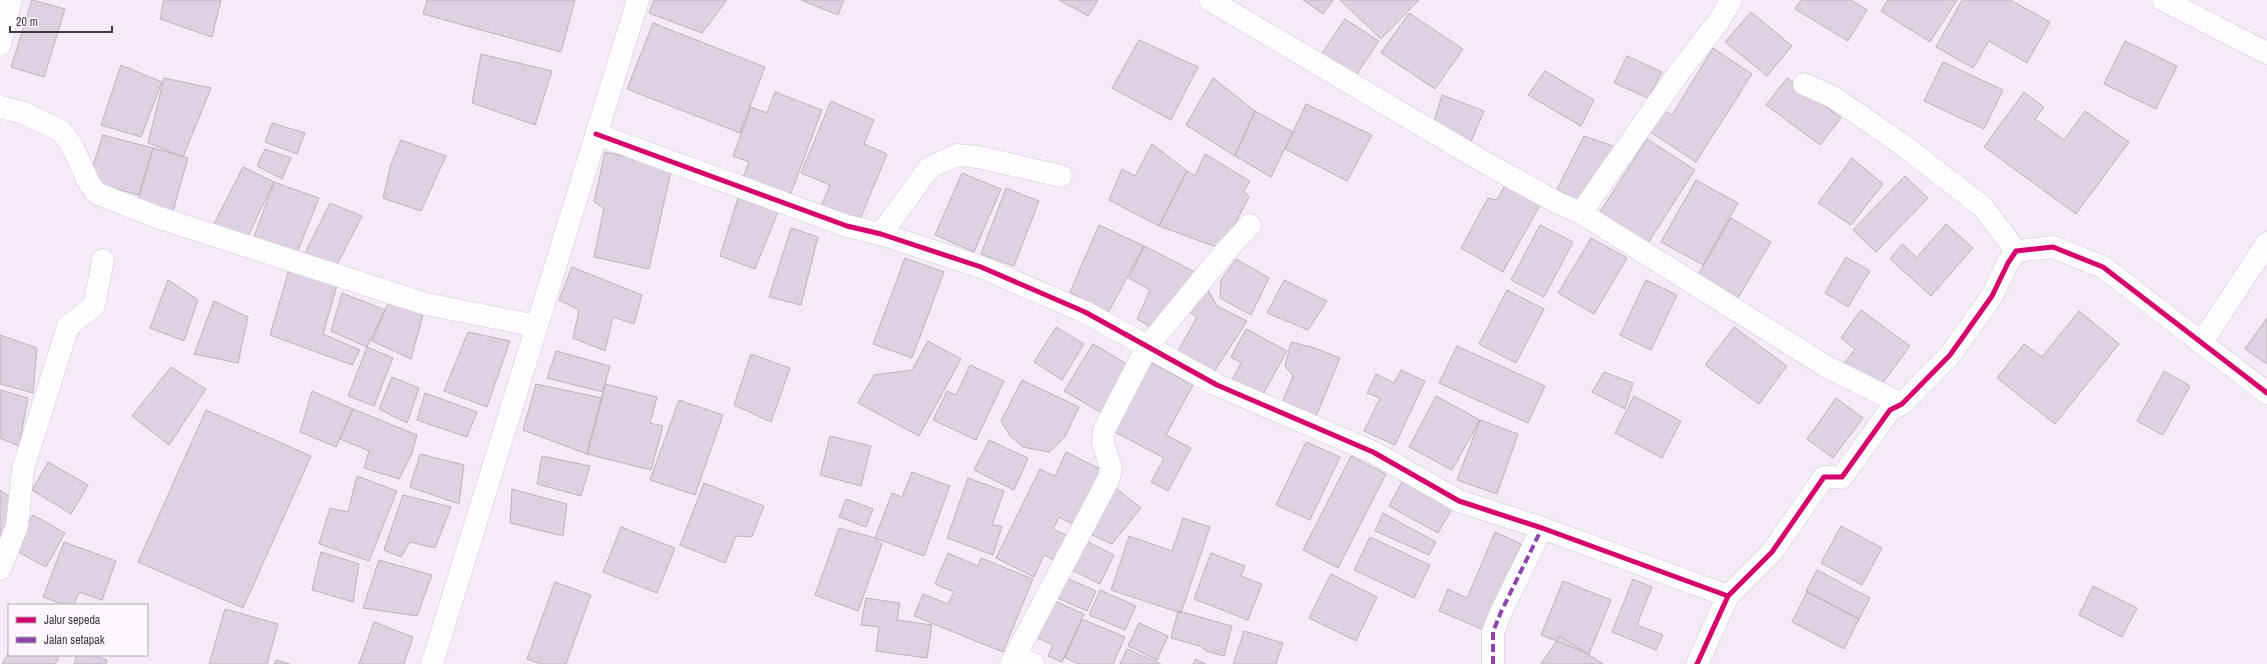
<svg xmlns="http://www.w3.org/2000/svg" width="2267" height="664" font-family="'Archivo Narrow',sans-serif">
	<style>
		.building { fill: #dfd1e4; stroke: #bab2bc }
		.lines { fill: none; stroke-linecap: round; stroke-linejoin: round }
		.minor-casing { stroke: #cfc8d1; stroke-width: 23 }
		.minor { stroke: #fdfcfe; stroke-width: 22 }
		.quiet { stroke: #8e44ad; stroke-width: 4; stroke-dasharray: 8 4; stroke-linecap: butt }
		.cycleway-casing { stroke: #fcf8fd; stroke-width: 8 }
		.cycleway { stroke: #d6006c; stroke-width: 5 }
	</style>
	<rect width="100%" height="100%" fill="#f4ebf7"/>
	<!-- building -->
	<path class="building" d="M 32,0 L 65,9 L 44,77 L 11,67 Z
		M 164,0 L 221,0 L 212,37 L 160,19 Z
		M 427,0 L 575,0 L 561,52 L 423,14 Z
		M 654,0 L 727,0 L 702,33 L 649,13 Z
		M 801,0 L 844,0 L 838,15 Z
		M 1059,0 L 1098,0 L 1088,16 Z
		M 1303,0 L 1333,0 L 1323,14 Z
		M 1340,0 L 1419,0 L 1381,39 Z
		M 1801,0 L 1851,0 L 1867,10 L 1848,41 L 1795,9 Z
		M 1888,0 L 1957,0 L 1930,42 L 1881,11 Z
		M 1962,0 L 2010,0 L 2050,22 L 2027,63 L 1989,41 L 1973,68 L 1936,47 Z
		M 1751,12 L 1792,46 L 1767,76 L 1725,42 Z
		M 1409,13 L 1463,49 L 1435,89 L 1381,53 Z
		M 1345,19 L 1379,41 L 1353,80 L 1319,58 Z
		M 653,23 L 765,67 L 740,133 L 627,89 Z
		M 1139,40 L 1198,67 L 1171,120 L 1112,88 Z
		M 2125,41 L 2177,66 L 2156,109 L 2104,84 Z
		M 1713,48 L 1752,74 L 1696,162 L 1649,131 L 1663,110 L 1672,115 Z
		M 481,54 L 552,71 L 535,125 L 472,103 Z
		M 1627,56 L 1662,72 L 1648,98 L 1614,83 Z
		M 1943,62 L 2003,90 L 1984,129 L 1924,101 Z
		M 121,65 L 162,82 L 141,137 L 101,125 Z
		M 1545,71 L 1594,100 L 1581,126 L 1528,95 Z
		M 164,78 L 211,88 L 183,157 L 148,143 Z
		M 1213,78 L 1255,111 L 1235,156 L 1186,125 Z
		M 1787,78 L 1841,118 L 1820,145 L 1766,105 Z
		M 775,92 L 822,110 L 788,201 L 741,183 L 749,162 L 733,156 L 751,107 L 767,113 Z
		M 2024,92 L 2044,107 L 2035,119 L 2064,140 L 2085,111 L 2129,142 L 2076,214 L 1984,147 Z
		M 1442,95 L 1484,111 L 1470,144 L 1433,125 Z
		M 831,101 L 874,120 L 864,144 L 887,154 L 858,224 L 820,208 L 830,185 L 801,173 Z
		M 1306,104 L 1372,135 L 1347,181 L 1285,149 Z
		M 1255,111 L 1293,132 L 1271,177 L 1235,156 Z
		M 272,123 L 305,133 L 297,154 L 265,142 Z
		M 103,135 L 153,148 L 139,195 L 88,181 Z
		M 1584,136 L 1616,147 L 1586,206 L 1557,189 Z
		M 1647,139 L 1695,170 L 1648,243 L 1600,212 Z
		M 401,140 L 446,156 L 421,211 L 383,198 L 391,164 Z
		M 1152,144 L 1187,171 L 1159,226 L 1109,200 L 1122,169 L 1135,176 Z
		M 153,148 L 188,158 L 173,211 L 138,200 Z
		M 265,149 L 291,158 L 282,179 L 257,166 Z
		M 605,152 L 672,167 L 649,269 L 594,257 L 604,208 L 594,202 Z
		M 1205,154 L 1250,181 L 1244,191 L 1249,197 L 1222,249 L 1159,226 L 1187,171 L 1195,176 Z
		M 1852,158 L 1883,184 L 1851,225 L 1818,203 Z
		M 243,167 L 274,182 L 247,238 L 214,224 Z
		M 962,173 L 1001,189 L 974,252 L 935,235 Z
		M 1905,176 L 1928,198 L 1876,252 L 1853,230 Z
		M 1696,180 L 1738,203 L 1703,265 L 1661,242 Z
		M 274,182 L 319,198 L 297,253 L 254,237 Z
		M 1505,185 L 1540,205 L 1503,272 L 1461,248 L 1488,198 L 1497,200 Z
		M 1006,188 L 1039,201 L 1014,266 L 981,254 Z
		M 738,198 L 778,212 L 755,269 L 720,256 Z
		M 330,203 L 362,216 L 337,265 L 305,253 Z
		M 1731,218 L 1771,242 L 1738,298 L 1698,275 Z
		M 1946,224 L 1973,248 L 1931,296 L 1890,259 L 1902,244 L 1917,257 Z
		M 1099,225 L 1144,246 L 1108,313 L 1070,292 Z
		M 1540,225 L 1573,242 L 1544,297 L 1511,280 Z
		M 791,228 L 818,237 L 801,305 L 769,297 Z
		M 1591,238 L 1627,258 L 1594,314 L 1558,293 Z
		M 1144,246 L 1205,277 L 1154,329 L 1137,319 L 1150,290 L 1129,278 Z
		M 1846,257 L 1870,271 L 1848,307 L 1825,293 Z
		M 905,258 L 944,272 L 912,358 L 873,344 Z
		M 1236,259 L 1269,278 L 1251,315 L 1220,298 L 1221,280 Z
		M 290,266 L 337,285 L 323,334 L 360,350 L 352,365 L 270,335 Z
		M 572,267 L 642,295 L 634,324 L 613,317 L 605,351 L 573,338 L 579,310 L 559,300 Z
		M 168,280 L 198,300 L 184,341 L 150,328 Z
		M 1284,280 L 1327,301 L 1308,330 L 1267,313 Z
		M 1646,280 L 1677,295 L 1651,350 L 1620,335 Z
		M 1206,286 L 1217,306 L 1247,321 L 1214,372 L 1178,351 L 1197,317 L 1186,310 Z
		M 1507,290 L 1544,309 L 1516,363 L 1479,344 Z
		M 342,293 L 385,310 L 367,347 L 331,331 Z
		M 214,301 L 248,317 L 238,363 L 194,354 Z
		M 389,301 L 423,315 L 411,359 L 372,341 Z
		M 1861,310 L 1910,346 L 1877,391 L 1843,365 L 1855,349 L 1841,338 Z
		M 2079,311 L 2119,344 L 2055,424 L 1997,378 L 2024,344 L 2042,357 Z
		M 2267,318 L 2267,364 L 2245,349 Z
		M 1056,327 L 1084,344 L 1062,380 L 1034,362 Z
		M 1734,327 L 1787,366 L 1759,404 L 1705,365 Z
		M 1246,329 L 1287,351 L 1262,396 L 1232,380 L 1241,363 L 1231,357 Z
		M 468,332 L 510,341 L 487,407 L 444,391 Z
		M 0,335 L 37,348 L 33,393 L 0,384 Z
		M 928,341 L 961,359 L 919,436 L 858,403 L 874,375 L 912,370 Z
		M 1291,342 L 1315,348 L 1340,358 L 1315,419 L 1281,405 L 1293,376 L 1285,366 Z
		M 1093,344 L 1130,366 L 1102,413 L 1064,391 Z
		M 1457,346 L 1545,386 L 1528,423 L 1439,383 Z
		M 367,347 L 393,358 L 374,406 L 348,396 Z
		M 556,351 L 610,366 L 603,392 L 547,378 Z
		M 751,354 L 790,368 L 771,422 L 734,405 Z
		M 1146,360 L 1193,385 L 1166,435 L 1191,448 L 1168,491 L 1151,482 L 1164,458 L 1109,429 Z
		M 970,365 L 1004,381 L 976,440 L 933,420 L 947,391 L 956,395 Z
		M 171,367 L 206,389 L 169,445 L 132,416 Z
		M 1401,370 L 1425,381 L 1395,445 L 1364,431 L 1380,398 L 1367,393 L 1376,374 L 1394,383 Z
		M 2164,371 L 2190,386 L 2163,435 L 2137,421 Z
		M 1604,372 L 1633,383 L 1625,409 L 1592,392 Z
		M 392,377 L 419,388 L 407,423 L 379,409 Z
		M 1022,380 L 1079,407 L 1065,437 L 1049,452 L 1023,447 L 1010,436 L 1001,421 Z
		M 536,384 L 602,398 L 587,454 L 523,430 Z
		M 605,384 L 657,397 L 650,423 L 663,426 L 651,470 L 587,454 Z
		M 0,390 L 28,398 L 19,446 L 0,438 Z
		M 312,391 L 353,409 L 336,447 L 300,432 Z
		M 425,393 L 477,412 L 467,437 L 417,420 Z
		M 1436,396 L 1480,420 L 1452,470 L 1409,447 Z
		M 1634,396 L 1681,421 L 1662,458 L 1615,433 Z
		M 1836,398 L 1863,418 L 1833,458 L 1807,439 Z
		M 679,400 L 723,415 L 695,495 L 650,480 Z
		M 353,409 L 417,435 L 412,453 L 399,479 L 364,468 L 369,451 L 340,439 Z
		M 206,410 L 311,456 L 243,608 L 138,562 Z
		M 1480,420 L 1518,434 L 1497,494 L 1457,480 Z
		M 830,436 L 871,446 L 861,486 L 820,475 Z
		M 989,440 L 1028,458 L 1014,490 L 974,470 Z
		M 1306,442 L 1340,457 L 1310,520 L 1276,505 Z
		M 1066,452 L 1108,473 L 1081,528 L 1059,517 L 1053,529 L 1068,536 L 1056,561 L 1044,555 L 1034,577 L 996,558 L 1040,469 L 1055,476 Z
		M 420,454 L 464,465 L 459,504 L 410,487 Z
		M 542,456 L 590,466 L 581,496 L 537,484 Z
		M 1351,456 L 1386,474 L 1338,568 L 1303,550 Z
		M 48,462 L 88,485 L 71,514 L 32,490 Z
		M 912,472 L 950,486 L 924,556 L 875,538 L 892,493 L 902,497 Z
		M 357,476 L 397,491 L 369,561 L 319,544 L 330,508 L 348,512 Z
		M 968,478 L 1004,491 L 992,525 L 1002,526 L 993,555 L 947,538 Z
		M 1403,480 L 1453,507 L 1438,533 L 1389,506 Z
		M 704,483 L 764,506 L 752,537 L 736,536 L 725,563 L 680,545 Z
		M 1112,485 L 1141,508 L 1112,544 L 1090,534 Z
		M 512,489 L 567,504 L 563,536 L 510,523 Z
		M 0,490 L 15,500 L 0,546 Z
		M 403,495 L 451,507 L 435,548 L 410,542 L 401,557 L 384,550 Z
		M 846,499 L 873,509 L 866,527 L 839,517 Z
		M 1383,513 L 1436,542 L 1429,555 L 1375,531 Z
		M 33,515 L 65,533 L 46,567 L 13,549 Z
		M 1183,518 L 1210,527 L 1181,613 L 1111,590 L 1129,536 L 1172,551 Z
		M 1841,526 L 1882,548 L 1862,585 L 1821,563 Z
		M 621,527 L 675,548 L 657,593 L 603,572 Z
		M 839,528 L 875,538 L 882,544 L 858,611 L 815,595 Z
		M 1495,532 L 1521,544 L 1484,630 L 1439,611 L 1448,589 L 1467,598 Z
		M 1370,537 L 1430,565 L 1414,598 L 1354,570 Z
		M 1084,540 L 1114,555 L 1100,584 L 1070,569 Z
		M 64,542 L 116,561 L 102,600 L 79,592 L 74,605 L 65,605 L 43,597 Z
		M 321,552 L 359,564 L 353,602 L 312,590 Z
		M 948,553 L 978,566 L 981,558 L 1033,579 L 1003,652 L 914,616 L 923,594 L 948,604 L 954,592 L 935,584 Z
		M 1211,553 L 1245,566 L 1241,576 L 1262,584 L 1248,620 L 1194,599 Z
		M 379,560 L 432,575 L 417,616 L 363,608 Z
		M 1817,570 L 1870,598 L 1859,619 L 1806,591 Z
		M 1331,574 L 1377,597 L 1356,641 L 1309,618 Z
		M 1062,576 L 1096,591 L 1087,611 L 1053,596 Z
		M 1633,579 L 1652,587 L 1637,625 L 1663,635 L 1656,650 L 1612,632 Z
		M 1563,581 L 1611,600 L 1589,654 L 1541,635 Z
		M 555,582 L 591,595 L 566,664 L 541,664 L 527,659 Z
		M 2093,586 L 2137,608 L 2122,637 L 2079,615 Z
		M 1100,590 L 1136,606 L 1125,630 L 1089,615 Z
		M 1807,592 L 1859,619 L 1844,649 L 1792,622 Z
		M 866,598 L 900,603 L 897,620 L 932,625 L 927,658 L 876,651 L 879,627 L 861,625 Z
		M 1050,599 L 1084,614 L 1062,662 L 1048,656 L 1053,645 L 1033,636 Z
		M 225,609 L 278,624 L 267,664 L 209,664 Z
		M 1178,611 L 1232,626 L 1224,656 L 1206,651 L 1200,646 L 1171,638 Z
		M 1082,619 L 1125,637 L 1113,664 L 1079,664 L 1065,658 Z
		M 374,622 L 413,637 L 404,664 L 359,664 Z
		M 1139,623 L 1168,636 L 1157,660 L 1128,646 Z
		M 1244,631 L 1283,643 L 1276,664 L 1233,664 Z
		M 1560,636 L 1603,664 L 1541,664 Z
		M 1127,649 L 1161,664 L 1120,664 Z
		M 9,652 L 9,655 L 60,655 L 55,664 L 2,664 Z
		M 77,655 L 90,655 L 107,660 L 106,664 L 74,664 Z
		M 1195,659 L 1206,664 L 1193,664 Z
		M 276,660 L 290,664 L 274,664 Z"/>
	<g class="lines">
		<!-- minor casing -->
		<g class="minor-casing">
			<path id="minor" d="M 1210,0 L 1477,158 L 1556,202 L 1581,213 L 1827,367 L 1902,404
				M 2163,0 L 2267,53
				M 0,45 L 11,0
				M 1804,84 L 1833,97 L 1900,143 L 1983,207 L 2016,251
				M 0,107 L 24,113 L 61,131 L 71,144 L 88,181 L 96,193 L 157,217 L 426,304 L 537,326
				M 596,134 L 847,226 L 881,234 L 981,267 L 1085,312 L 1217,385 L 1373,452 L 1459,501 L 1542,528 L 1728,596
				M 1581,213 L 1680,71 L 1719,21 L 1731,0
				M 881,234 L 929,168 L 957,155 L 978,157 L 1061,176
				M 2202,342 L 2267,243
				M 0,569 L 17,526 L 23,469 L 68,326 L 94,306 L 103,260
				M 1016,656 L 1033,664
				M 432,664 L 638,0
				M 1011,664 L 1109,478 L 1111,468 L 1103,443 L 1104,430 L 1147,347 L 1225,252 L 1250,225
				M 1493,664 L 1493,632 L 1501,612 L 1542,528
				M 1697,664 L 1728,596 L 1772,552 L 1824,477 L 1842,477 L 1890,410 L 1902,404 L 1950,355 L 1992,296 L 2008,263 L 2016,251 L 2053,247 L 2103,267 L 2267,393"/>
		</g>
		<!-- minor -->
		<use href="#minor" class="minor"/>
		<!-- quiet -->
		<path class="quiet" d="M 1493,664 L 1493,632 L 1501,612 L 1542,528"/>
		<!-- cycleway casing -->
		<g class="cycleway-casing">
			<path id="cycleway" d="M 596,134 L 847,226 L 881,234 L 981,267 L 1085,312 L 1217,385 L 1373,452 L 1459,501 L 1542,528 L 1728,596
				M 1697,664 L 1728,596 L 1772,552 L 1824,477 L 1842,477 L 1890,410 L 1902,404 L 1950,355 L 1992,296 L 2008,263 L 2016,251 L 2053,247 L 2103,267 L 2267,393"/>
		</g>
		<!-- cycleway -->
		<use href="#cycleway" class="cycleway"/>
	</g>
	<!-- legend -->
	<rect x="8" y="604" width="140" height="52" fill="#fcf8fd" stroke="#b0acb2"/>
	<rect x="16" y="617" width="20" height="6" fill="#d6006c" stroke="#b0acb2"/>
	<text x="44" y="624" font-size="12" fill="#3f3942">Jalur sepeda</text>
	<rect x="16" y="637" width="20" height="6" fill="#8e44ad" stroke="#b0acb2"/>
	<text x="44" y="644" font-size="12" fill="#3f3942">Jalan setapak</text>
	<!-- scale -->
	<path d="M10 26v6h102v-6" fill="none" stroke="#3f3942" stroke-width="2"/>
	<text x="16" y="26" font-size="12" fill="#3f3942" stroke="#fcf8fd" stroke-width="3" paint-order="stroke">20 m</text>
</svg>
